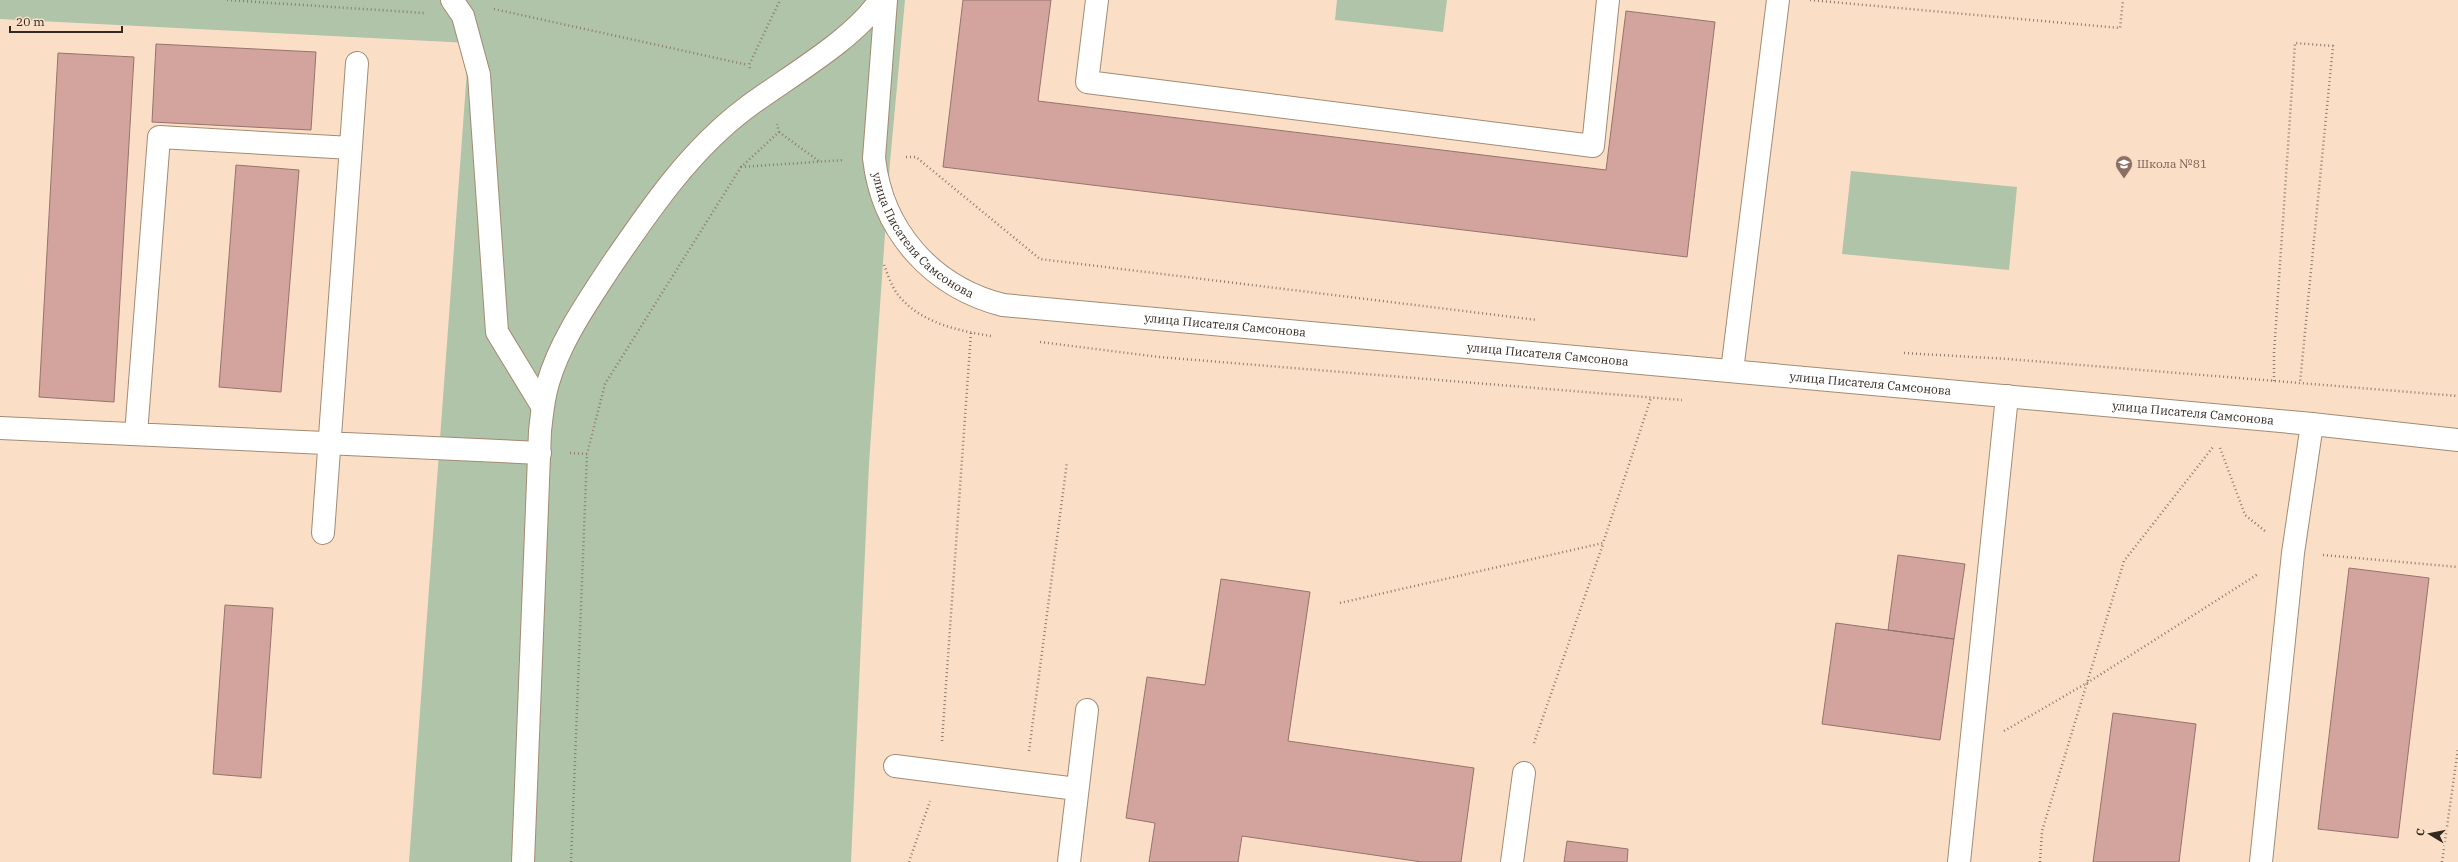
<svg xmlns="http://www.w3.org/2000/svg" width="2458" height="862" font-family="'IBM Plex Serif',serif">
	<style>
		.green { fill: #afc4a8 }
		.building { fill: #d2a49d; stroke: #95736d }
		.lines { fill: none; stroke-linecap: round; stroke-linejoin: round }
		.service-casing { stroke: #a38b73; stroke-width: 24 }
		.minor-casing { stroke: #a38b73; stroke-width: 24 }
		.tertiary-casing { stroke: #a38b73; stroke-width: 24 }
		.path { stroke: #8e7c6c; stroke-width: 2.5; stroke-dasharray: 1 3; stroke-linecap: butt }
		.service { stroke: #fff; stroke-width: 22 }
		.minor { stroke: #fff; stroke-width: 22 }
		.tertiary { stroke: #fff; stroke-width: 22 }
		.labels { text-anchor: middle; stroke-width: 3.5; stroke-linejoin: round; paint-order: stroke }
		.education-label { font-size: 12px; fill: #785e54; stroke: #fadfc6; text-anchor: start }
		.street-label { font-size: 12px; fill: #332920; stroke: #fadfc6 }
	</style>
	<rect width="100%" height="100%" fill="#fadfc6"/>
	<!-- green -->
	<path class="green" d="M 0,0 L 905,0 L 890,162 L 869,464 L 851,862 L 409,862 L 469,43 L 0,19 Z
		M 1337,0 L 1447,0 L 1443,32 L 1335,20 Z
		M 1851,171 L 2017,187 L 2009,270 L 1842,254 Z"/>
	<!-- building -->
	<path class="building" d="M 963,0 L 1051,0 L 1038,101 L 1606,170 L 1626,11 L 1715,22 L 1687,257 L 943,167 Z
		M 156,44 L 316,52 L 311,130 L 152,122 Z
		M 58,53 L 134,57 L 114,402 L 39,397 Z
		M 236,165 L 299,170 L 281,392 L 219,387 Z
		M 1898,555 L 1965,564 L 1954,639 L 1888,630 Z
		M 2349,568 L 2429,578 L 2398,838 L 2318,829 Z
		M 1221,579 L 1310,592 L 1288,741 L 1474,768 L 1461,862 L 1422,862 L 1242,836 L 1238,862 L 1149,862 L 1155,823 L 1126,818 L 1147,677 L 1205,685 Z
		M 225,605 L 273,608 L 261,778 L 213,774 Z
		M 1836,623 L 1954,639 L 1940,740 L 1822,724 Z
		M 2113,713 L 2196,724 L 2179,862 L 2093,862 Z
		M 1567,841 L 1628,849 L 1627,862 L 1564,862 Z"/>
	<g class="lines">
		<!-- service casing -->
		<g class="service-casing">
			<path id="service" d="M 452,0 L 463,16 L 479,75 L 497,332 L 542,406
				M 1097,0 L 1087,82 L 1593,146 L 1608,0
				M 1732,371 L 1778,0
				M 0,428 L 540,453
				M 136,434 L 159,137 L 351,148
				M 323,533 L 357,63
				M 895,766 L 1077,789
				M 1069,862 L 1087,710
				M 1512,862 L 1524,773
				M 1959,862 L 2007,396
				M 2261,862 L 2293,553 L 2312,424"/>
		</g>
		<!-- minor casing -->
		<g class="minor-casing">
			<g id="minor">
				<path id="s1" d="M 886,0 L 874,158 C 882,231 932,287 1003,305 L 2312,424 L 2458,440"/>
			</g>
		</g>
		<!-- tertiary casing -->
		<g class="tertiary-casing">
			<path id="tertiary" d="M 523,862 L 540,431 C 542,414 543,399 548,383 C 560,341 587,303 611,266 C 650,209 690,150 746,108 C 786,78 854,40 880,0"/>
		</g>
		<!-- path -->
		<path class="path" d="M 227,0 L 424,13
			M 1810,0 L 2120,28 L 2123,0
			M 494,9 L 748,65
			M 750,68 L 749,65 L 780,0
			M 779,132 L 820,162
			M 906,157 L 916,157 L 1040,259 L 1537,320
			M 741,167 L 844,160
			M 884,265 C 888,275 892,288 899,296 C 921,323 959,331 991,336
			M 1040,342 L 1159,357 L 1682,400
			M 1904,353 L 2008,359 L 2458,396
			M 2274,381 L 2274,353 L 2295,43 L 2333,46 L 2300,383
			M 2220,448 L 2245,515 L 2265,531
			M 570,453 L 587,454
			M 2323,555 L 2458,567
			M 1340,603 L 1603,543 L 1651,398
			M 2004,731 L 2087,683 L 2258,574
			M 942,741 L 971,333
			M 1534,743 L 1603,544
			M 1029,751 L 1067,462
			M 571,862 L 587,454 L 605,384 L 741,167 L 779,132 L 777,124
			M 909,862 L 930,801
			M 2040,862 L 2042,831 L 2124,561 L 2213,447
			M 2442,862 L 2458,749"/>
		<!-- service -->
		<use href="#service" class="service"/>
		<!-- minor -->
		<use href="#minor" class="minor"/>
		<!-- tertiary -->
		<use href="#tertiary" class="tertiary"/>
	</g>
	<!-- icons -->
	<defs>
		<g id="school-pin" transform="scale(0.9)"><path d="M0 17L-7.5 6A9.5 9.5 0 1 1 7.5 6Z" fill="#8d6e63" stroke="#fadfc6"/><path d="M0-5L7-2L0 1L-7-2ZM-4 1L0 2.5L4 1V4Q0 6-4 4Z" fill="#fff"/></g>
	</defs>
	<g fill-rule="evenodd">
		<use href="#school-pin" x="2124" y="164"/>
	</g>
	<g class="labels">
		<!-- education labels -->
		<g class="education-label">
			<text x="2137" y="168">Школа №81</text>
		</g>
		<!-- street labels -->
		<g class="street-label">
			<text dy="4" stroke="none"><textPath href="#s1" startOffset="254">улица Писателя Самсонова</textPath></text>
			<text dy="4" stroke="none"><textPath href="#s1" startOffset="590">улица Писателя Самсонова</textPath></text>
			<text dy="4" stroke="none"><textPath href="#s1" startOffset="914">улица Писателя Самсонова</textPath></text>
			<text dy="4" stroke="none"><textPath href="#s1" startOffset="1238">улица Писателя Самсонова</textPath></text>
			<text dy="4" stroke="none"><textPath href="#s1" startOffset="1562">улица Писателя Самсонова</textPath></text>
		</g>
	</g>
	<!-- north arrow -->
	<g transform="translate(2430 834) rotate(280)" stroke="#fadfc6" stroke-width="3" paint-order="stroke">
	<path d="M0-3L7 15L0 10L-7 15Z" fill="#332920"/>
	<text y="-6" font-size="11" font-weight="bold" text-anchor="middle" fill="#332920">С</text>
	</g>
	<!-- scale -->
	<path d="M10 26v6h112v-6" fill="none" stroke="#332920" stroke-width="2"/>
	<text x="16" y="26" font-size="12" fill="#332920" stroke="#fadfc6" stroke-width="3" paint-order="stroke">20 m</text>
</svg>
